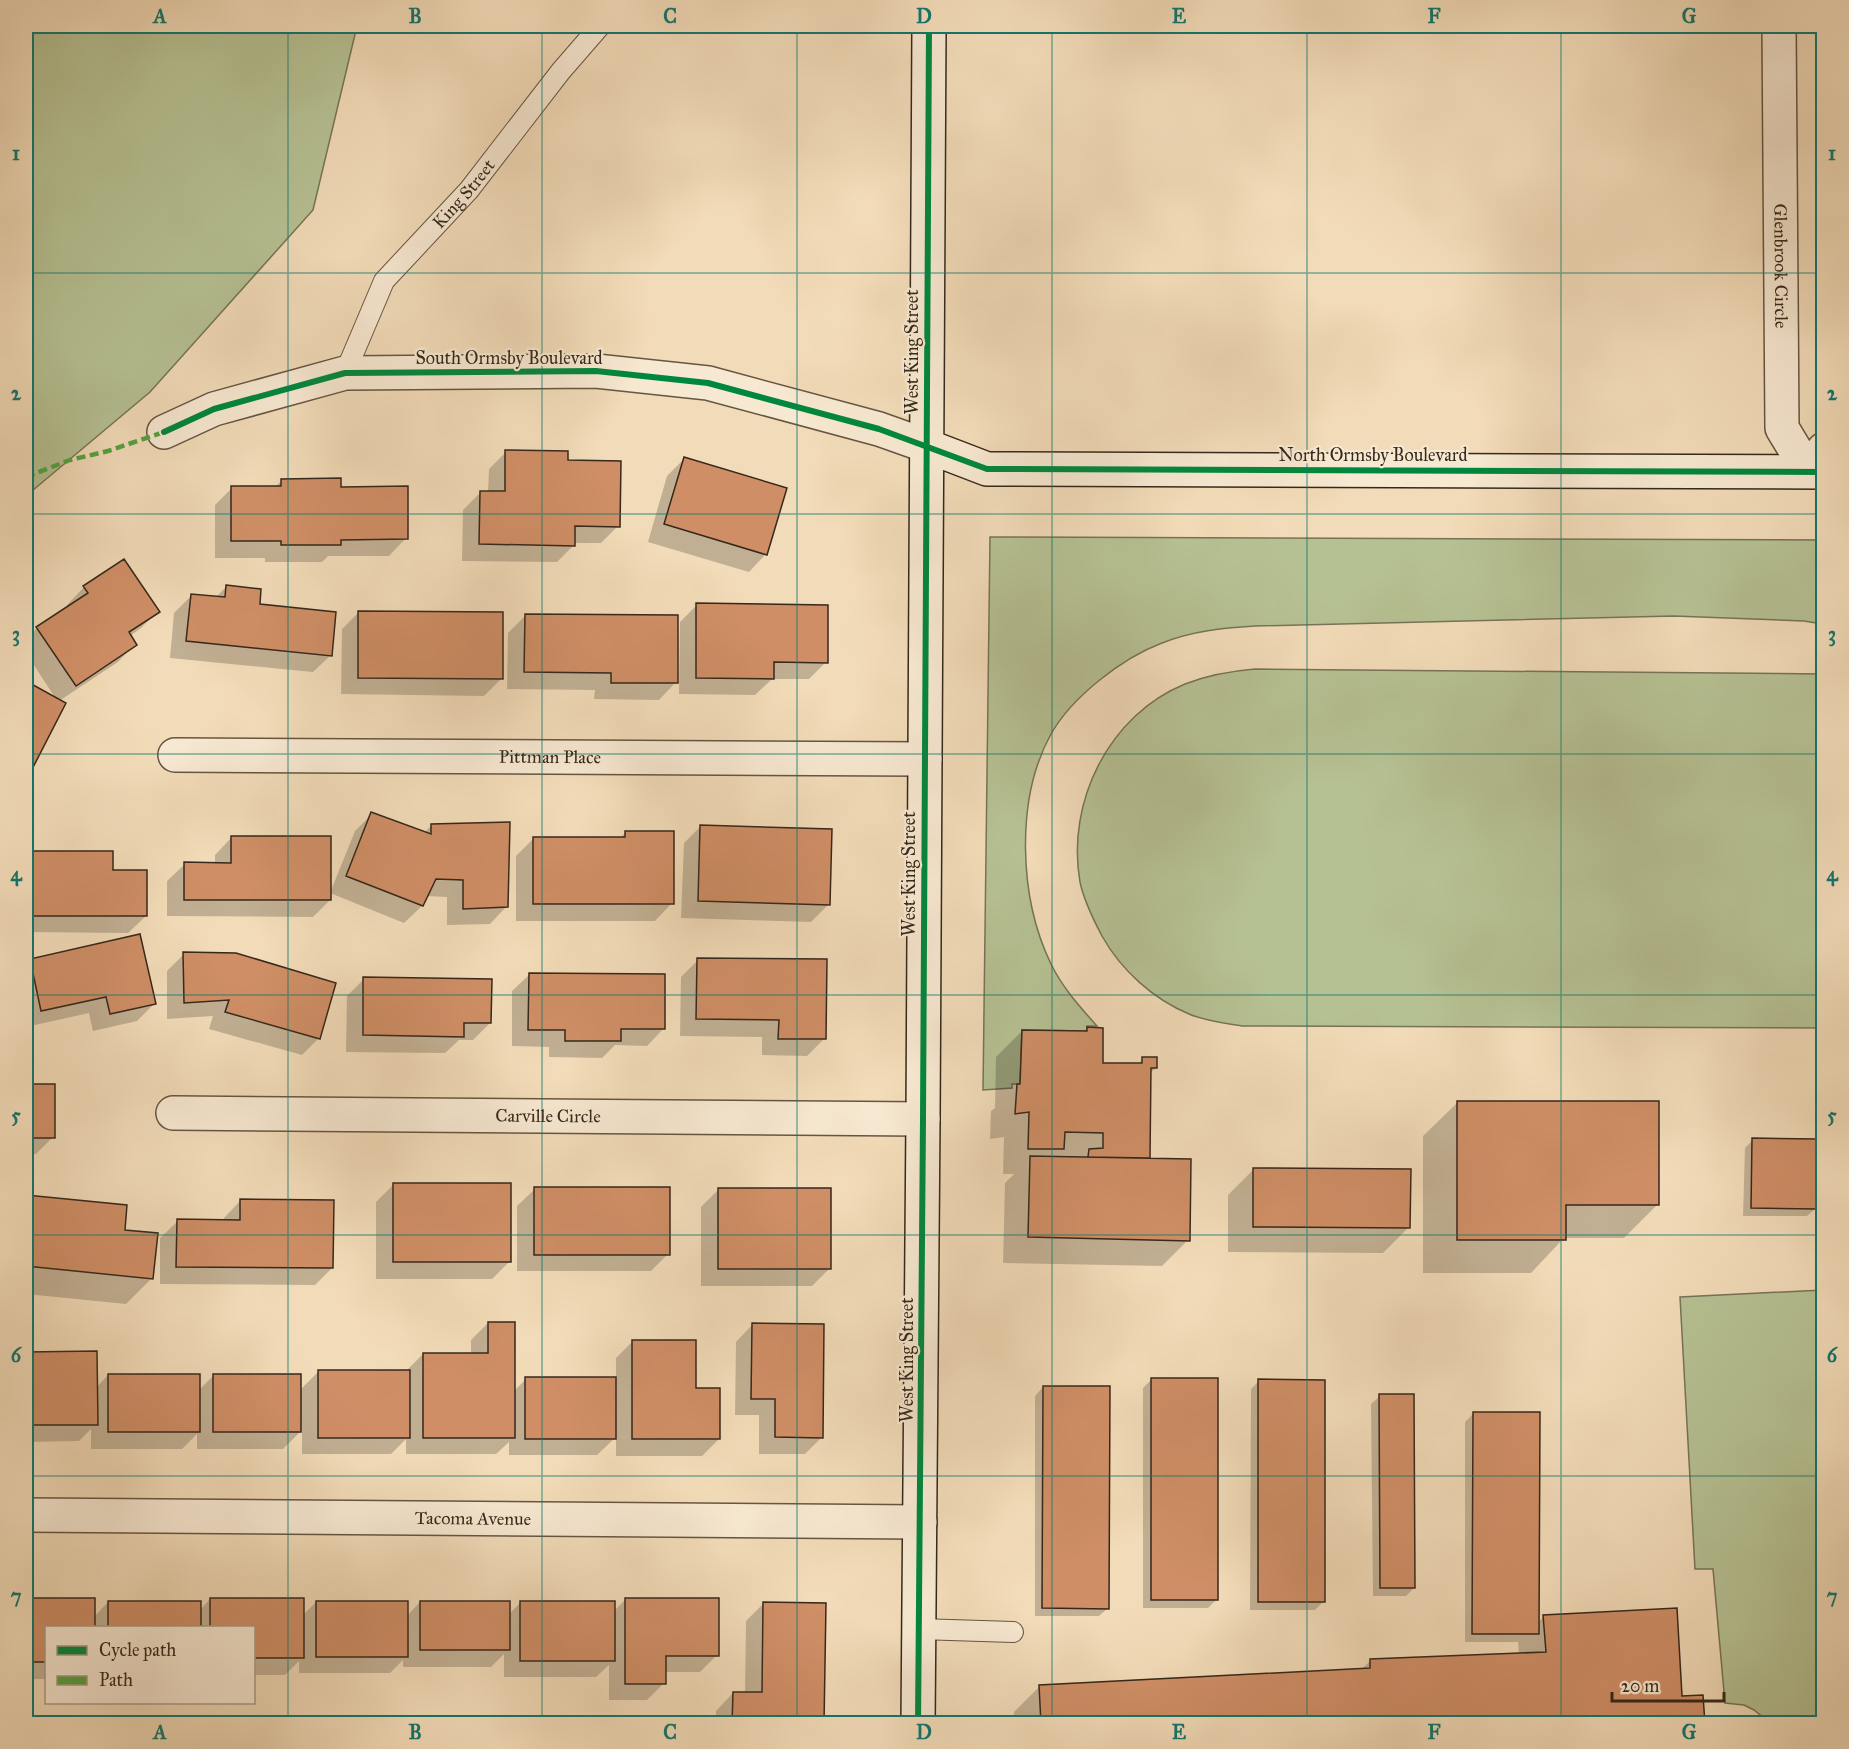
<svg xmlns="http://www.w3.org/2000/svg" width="1849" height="1749" font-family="'IM FELL Great Primer',serif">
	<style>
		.green { fill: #b6c193; stroke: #767457; stroke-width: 1.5 }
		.shadow { fill: #0003 }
		.building { fill: #cf8e66; stroke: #36281b; stroke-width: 1.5 }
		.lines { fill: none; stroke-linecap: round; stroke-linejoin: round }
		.lane-casing { stroke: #655542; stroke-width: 22 }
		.street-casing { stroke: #655542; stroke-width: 36 }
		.secondary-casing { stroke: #36281b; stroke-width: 36 }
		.lane { stroke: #f7e8d1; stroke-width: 20 }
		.street { stroke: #f7e8d1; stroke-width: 33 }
		.secondary { stroke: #f7e8d1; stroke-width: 33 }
		.quiet { stroke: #53a340; stroke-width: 4.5; stroke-dasharray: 9 4.5; stroke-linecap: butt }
		.cycleway-casing { stroke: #f7e8d1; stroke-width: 10 }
		.cycleway { stroke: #00873e; stroke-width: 6 }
		.grid { fill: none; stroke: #0f766e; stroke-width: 1.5; stroke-opacity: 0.55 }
		.labels { text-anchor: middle; stroke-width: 4.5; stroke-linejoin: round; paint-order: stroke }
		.street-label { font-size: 18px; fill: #36281b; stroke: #f7e8d1 }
		.neatline { fill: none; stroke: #0f766e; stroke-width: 2 }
		.grid-label { font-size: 20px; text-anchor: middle; font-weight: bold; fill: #0f766e }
	</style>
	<rect width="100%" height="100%" fill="#f2dbb8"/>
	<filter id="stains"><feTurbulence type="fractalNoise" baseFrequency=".00333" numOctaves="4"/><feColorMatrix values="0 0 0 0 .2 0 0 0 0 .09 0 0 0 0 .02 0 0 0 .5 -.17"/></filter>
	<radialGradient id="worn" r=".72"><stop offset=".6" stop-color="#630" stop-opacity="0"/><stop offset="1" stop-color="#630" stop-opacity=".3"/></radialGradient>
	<!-- green -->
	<path class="green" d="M 26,26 L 357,26 L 313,210 L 150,392 L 26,496 Z
		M 990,537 L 1823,540 L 1823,624 L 1804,621 L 1674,616 L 1255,626 C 1223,628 1192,631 1162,643 C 1122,658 1072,697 1051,734 C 1015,799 1019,898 1051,964 C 1062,987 1080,1007 1097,1026 L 1087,1026 L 1087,1031 L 1022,1030 L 1020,1084 L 1012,1084 L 1012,1088 L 983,1090 Z
		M 1255,669 L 1823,674 L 1823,1028 L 1242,1026 C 1224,1023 1205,1021 1189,1014 C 1153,999 1121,970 1102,936 C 1093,919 1084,901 1080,882 C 1066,802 1109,715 1185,684 C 1208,675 1231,671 1255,669 Z
		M 1823,1290 L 1823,1723 L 1770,1723 L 1754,1710 L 1744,1705 L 1725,1703 L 1713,1569 L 1695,1569 L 1680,1297 Z"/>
	<!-- shadow -->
	<path class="shadow" d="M 506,452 L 567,462 L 618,526 L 601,543 L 574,543 L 574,545 L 557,562 L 462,561 L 463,510 L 480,493 L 488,493 L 489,469 Z
		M 684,459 L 766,554 L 749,572 L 648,542 L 667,476 Z
		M 282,480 L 339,488 L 406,538 L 389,556 L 328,556 L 322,562 L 265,562 L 265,558 L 215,558 L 215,505 L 232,488 L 275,487 Z
		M 84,587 L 158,611 L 141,628 L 130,636 L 135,644 L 118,662 L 59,701 L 64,703 L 26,778 L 26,683 L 56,699 L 26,653 L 26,640 L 37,628 L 69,607 L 67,605 Z
		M 226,587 L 258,606 L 331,655 L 313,672 L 170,658 L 174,613 L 191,596 L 215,598 Z
		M 697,605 L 826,662 L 809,679 L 772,679 L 755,695 L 679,694 L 680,622 Z
		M 359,612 L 501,679 L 484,696 L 341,694 L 342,629 Z
		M 525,616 L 676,682 L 659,700 L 594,699 L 595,690 L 507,689 L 508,633 Z
		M 372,814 L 424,833 L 431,826 L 507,906 L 490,924 L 447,925 L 447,897 L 426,896 L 422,906 L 404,923 L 330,893 L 355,831 Z
		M 701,826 L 828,905 L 811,922 L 681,918 L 684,843 Z
		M 626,832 L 672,903 L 655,921 L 516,921 L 516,856 L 533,839 L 619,839 Z
		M 232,837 L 330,900 L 313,917 L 167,916 L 167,881 L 185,864 L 215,864 L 215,855 Z
		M 26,852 L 112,852 L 112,871 L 146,916 L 128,933 L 26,932 Z
		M 184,954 L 319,1038 L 302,1055 L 209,1029 L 213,1016 L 167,1019 L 167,971 Z
		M 31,960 L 154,1004 L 137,1021 L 93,1031 L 89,1013 L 26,1027 L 26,965 Z
		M 698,960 L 824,1039 L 807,1056 L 762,1055 L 762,1037 L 680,1036 L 681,977 Z
		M 530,974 L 664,1028 L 647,1046 L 615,1045 L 602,1058 L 549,1057 L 549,1047 L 512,1046 L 512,991 Z
		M 364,979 L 490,1023 L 473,1040 L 459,1040 L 445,1053 L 346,1052 L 347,996 Z
		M 1087,1029 L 1101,1064 L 1137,1065 L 1143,1059 L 1156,1068 L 1149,1074 L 1149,1160 L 1188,1240 L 1162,1266 L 1003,1263 L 1005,1183 L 1014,1174 L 1003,1174 L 1004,1137 L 990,1139 L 991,1111 L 995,1108 L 996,1057 L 1022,1031 L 1083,1032 Z
		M 26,1086 L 53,1086 L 53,1137 L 36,1154 L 26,1154 Z
		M 1457,1103 L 1658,1204 L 1624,1238 L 1564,1238 L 1531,1273 L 1423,1273 L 1423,1136 Z
		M 1753,1140 L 1816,1208 L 1807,1216 L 1743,1216 L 1745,1148 Z
		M 1254,1169 L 1409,1227 L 1383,1253 L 1228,1252 L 1228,1195 Z
		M 393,1185 L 509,1262 L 492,1279 L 376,1279 L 376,1202 Z
		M 535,1189 L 668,1254 L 651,1271 L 517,1271 L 517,1206 Z
		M 718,1190 L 829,1269 L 812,1286 L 701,1286 L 701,1207 Z
		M 26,1197 L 125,1207 L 123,1231 L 152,1278 L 126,1304 L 26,1294 Z
		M 241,1200 L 332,1268 L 315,1285 L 160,1284 L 160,1238 L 178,1221 L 224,1221 L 224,1218 Z
		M 488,1323 L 513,1392 L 526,1379 L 616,1379 L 616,1358 L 633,1341 L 694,1389 L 719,1439 L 702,1456 L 616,1456 L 616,1437 L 597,1455 L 509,1455 L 509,1442 L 496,1454 L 406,1454 L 406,1439 L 391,1454 L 302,1454 L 302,1430 L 283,1449 L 197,1449 L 197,1434 L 182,1449 L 91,1449 L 91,1429 L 79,1441 L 26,1442 L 26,1353 L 96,1353 L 96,1388 L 108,1375 L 199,1390 L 214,1375 L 300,1390 L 319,1371 L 406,1371 L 423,1354 L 471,1354 L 471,1340 Z
		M 753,1324 L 822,1437 L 805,1454 L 759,1454 L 759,1415 L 735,1415 L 736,1342 Z
		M 1152,1379 L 1216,1600 L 1208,1608 L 1143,1608 L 1143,1388 Z
		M 1259,1381 L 1323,1602 L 1315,1610 L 1250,1610 L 1251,1389 Z
		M 1043,1387 L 1108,1608 L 1099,1616 L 1035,1616 L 1035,1396 Z
		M 1380,1396 L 1414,1588 L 1406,1596 L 1373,1596 L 1371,1404 Z
		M 1473,1414 L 1538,1623 L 1544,1616 L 1681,1698 L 1704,1724 L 1014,1724 L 1014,1712 L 1040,1686 L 1361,1670 L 1371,1660 L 1519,1654 L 1518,1642 L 1465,1642 L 1465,1422 Z
		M 26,1599 L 94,1599 L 94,1617 L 108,1602 L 200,1610 L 210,1599 L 302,1616 L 316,1602 L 407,1616 L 420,1602 L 508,1615 L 521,1602 L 613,1612 L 626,1599 L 717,1655 L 700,1672 L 664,1672 L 664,1683 L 647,1700 L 609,1700 L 609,1665 L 596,1677 L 504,1677 L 504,1654 L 491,1667 L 403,1667 L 403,1660 L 390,1673 L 299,1673 L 299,1661 L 285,1675 L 254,1675 L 254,1628 L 46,1628 L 46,1679 L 26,1679 Z
		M 763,1604 L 823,1724 L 716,1724 L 716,1711 L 733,1693 L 745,1694 L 746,1621 Z"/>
	<!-- building -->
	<path class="building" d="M 505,450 L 568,451 L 568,460 L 621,461 L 620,527 L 575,526 L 575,546 L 479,544 L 480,491 L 505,491 Z
		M 684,457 L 787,488 L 767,555 L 664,524 Z
		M 341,478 L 341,487 L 408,486 L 408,539 L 341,540 L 341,545 L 281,545 L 281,541 L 231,541 L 231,486 L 281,486 L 281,479 Z
		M 124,559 L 160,612 L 129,632 L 137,645 L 76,686 L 36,627 L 88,593 L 83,586 Z
		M 226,585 L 261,589 L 260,604 L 336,612 L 332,656 L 186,641 L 191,594 L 225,597 Z
		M 696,603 L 828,605 L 828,663 L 774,662 L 774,679 L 696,678 Z
		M 358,611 L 503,612 L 503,679 L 358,678 Z
		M 525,614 L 678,615 L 678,683 L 611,683 L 611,673 L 524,672 Z
		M 26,681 L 66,703 L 26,781 Z
		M 371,812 L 431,834 L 431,824 L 510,822 L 508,907 L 463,909 L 463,880 L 436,879 L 423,906 L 346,876 Z
		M 700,825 L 832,829 L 830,905 L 698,901 Z
		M 625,831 L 674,831 L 674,904 L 533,904 L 533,837 L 625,837 Z
		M 231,836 L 331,836 L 331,900 L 184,900 L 184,862 L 231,863 Z
		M 26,851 L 113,851 L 113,870 L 147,870 L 147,916 L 26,916 Z
		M 140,934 L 156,1004 L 110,1014 L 106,997 L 41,1011 L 30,959 Z
		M 183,952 L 236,953 L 336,983 L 320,1039 L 225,1012 L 229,1000 L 184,1003 Z
		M 697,958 L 827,959 L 826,1039 L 778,1039 L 779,1020 L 696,1019 Z
		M 529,973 L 665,974 L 665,1029 L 621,1029 L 621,1041 L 565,1041 L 565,1030 L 528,1030 Z
		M 363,977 L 492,979 L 491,1023 L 464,1023 L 464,1037 L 363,1035 Z
		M 1087,1027 L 1103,1028 L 1103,1063 L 1142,1063 L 1142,1057 L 1157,1057 L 1157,1068 L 1151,1068 L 1150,1158 L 1088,1157 L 1089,1149 L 1103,1148 L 1103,1133 L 1065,1132 L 1064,1149 L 1028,1149 L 1029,1112 L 1015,1114 L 1017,1084 L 1020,1084 L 1022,1030 L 1087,1031 Z
		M 26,1084 L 55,1084 L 55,1138 L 26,1138 Z
		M 1457,1101 L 1659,1101 L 1659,1205 L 1566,1205 L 1566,1240 L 1457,1240 Z
		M 1752,1138 L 1818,1139 L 1817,1209 L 1751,1208 Z
		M 1030,1156 L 1191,1159 L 1190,1241 L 1028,1237 Z
		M 1253,1168 L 1411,1169 L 1410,1228 L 1253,1227 Z
		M 393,1183 L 511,1183 L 511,1262 L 393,1262 Z
		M 534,1187 L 670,1187 L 670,1255 L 534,1255 Z
		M 718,1188 L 831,1188 L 831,1269 L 718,1269 Z
		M 26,1195 L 127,1205 L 125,1230 L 158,1233 L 153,1279 L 26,1266 Z
		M 240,1199 L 334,1200 L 333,1268 L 176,1267 L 177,1219 L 240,1220 Z
		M 488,1322 L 515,1322 L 515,1438 L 423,1438 L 423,1353 L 488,1353 Z
		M 752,1323 L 824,1324 L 823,1438 L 775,1437 L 775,1399 L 751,1399 Z
		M 632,1340 L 696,1340 L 696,1388 L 720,1388 L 720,1439 L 632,1439 Z
		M 97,1351 L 98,1425 L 26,1425 L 26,1352 Z
		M 318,1370 L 410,1370 L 410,1438 L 318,1438 Z
		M 108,1374 L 200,1374 L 200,1432 L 108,1432 Z
		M 213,1374 L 301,1374 L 301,1432 L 213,1432 Z
		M 525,1377 L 616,1377 L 616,1439 L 525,1439 Z
		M 1151,1378 L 1218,1378 L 1218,1600 L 1151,1600 Z
		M 1258,1379 L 1325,1380 L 1325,1602 L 1258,1602 Z
		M 1043,1386 L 1110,1386 L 1109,1609 L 1042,1608 Z
		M 1379,1394 L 1414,1394 L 1415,1588 L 1380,1588 Z
		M 1473,1412 L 1540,1412 L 1539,1634 L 1472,1634 Z
		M 26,1598 L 95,1598 L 95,1628 L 46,1628 L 46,1662 L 26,1662 Z
		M 210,1598 L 304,1598 L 304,1658 L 254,1658 L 254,1628 L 210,1628 Z
		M 625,1598 L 719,1598 L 719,1656 L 666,1656 L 666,1684 L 625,1684 Z
		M 108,1601 L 201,1601 L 201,1628 L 108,1628 Z
		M 316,1601 L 408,1601 L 408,1657 L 316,1657 Z
		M 420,1601 L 510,1601 L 510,1650 L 420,1650 Z
		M 520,1601 L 615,1601 L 615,1661 L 520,1661 Z
		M 763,1602 L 826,1603 L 824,1724 L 732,1724 L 733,1692 L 762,1692 Z
		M 1677,1608 L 1682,1696 L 1703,1695 L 1705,1724 L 1041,1724 L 1039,1685 L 1370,1668 L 1370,1659 L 1546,1652 L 1543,1615 Z"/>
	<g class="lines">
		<!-- lane casing -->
		<g class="lane-casing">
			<g id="lane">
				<path id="s1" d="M 345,373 L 384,281 L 469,190 L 561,71 L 600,26"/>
				<path d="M 919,1629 L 1013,1632"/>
			</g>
		</g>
		<!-- street casing -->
		<g class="street-casing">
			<g id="street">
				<path id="s2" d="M 1779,26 L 1782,428 L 1808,471 L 1824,449"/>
				<path d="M 164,432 L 214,409 L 345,373 L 596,371 L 708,383 L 879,429 L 927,446"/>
				<path id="s3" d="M 175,755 L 925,759"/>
				<path id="s4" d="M 173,1113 L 923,1119"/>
				<path id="s5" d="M 26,1515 L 920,1522"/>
			</g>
		</g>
		<!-- secondary casing -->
		<g class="secondary-casing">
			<path id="secondary" d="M 927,446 L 987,469 L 1824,472
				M 918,1724 L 923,1119 L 929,26"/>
		</g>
		<!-- lane -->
		<use href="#lane" class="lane"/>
		<!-- street -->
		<use href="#street" class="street"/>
		<!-- secondary -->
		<use href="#secondary" class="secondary"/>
		<!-- quiet -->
		<path class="quiet" d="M 26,477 L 70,460 L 108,451 L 164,432"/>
		<!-- cycleway casing -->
		<g class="cycleway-casing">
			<path id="cycleway" d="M 164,432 L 214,409 L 345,373 L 596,371 L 708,383 L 879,429 L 987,469 L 1824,472
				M 918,1724 L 923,1119 L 929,26"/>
		</g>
		<!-- cycleway -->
		<use href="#cycleway" class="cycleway"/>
	</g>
	<!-- grid -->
	<path class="grid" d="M 288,26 L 288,1724M 542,26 L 542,1724M 797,26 L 797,1724M 1052,26 L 1052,1724M 1307,26 L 1307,1724M 1561,26 L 1561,1724M 26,273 L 1824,273M 26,514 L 1824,514M 26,754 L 1824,754M 26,995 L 1824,995M 26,1235 L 1824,1235M 26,1476 L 1824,1476"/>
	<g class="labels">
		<!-- street labels -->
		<g class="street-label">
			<text dy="6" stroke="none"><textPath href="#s1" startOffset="218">King Street</textPath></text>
			<text dy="6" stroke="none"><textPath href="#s2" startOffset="240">Glenbrook Circle</textPath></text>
			<text transform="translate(912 352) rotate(-90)" y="6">West King Street</text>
			<text x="509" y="364">South Ormsby Boulevard</text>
			<text x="1373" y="461">North Ormsby Boulevard</text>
			<text dy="6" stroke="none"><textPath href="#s3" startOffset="375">Pittman Place</textPath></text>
			<text transform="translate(909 874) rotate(-90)" y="6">West King Street</text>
			<text dy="6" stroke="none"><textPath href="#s4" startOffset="375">Carville Circle</textPath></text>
			<text transform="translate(907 1360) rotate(-90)" y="6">West King Street</text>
			<text dy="6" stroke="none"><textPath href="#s5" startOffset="447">Tacoma Avenue</textPath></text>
		</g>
	</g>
	<!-- margin -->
	<rect width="1849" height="1749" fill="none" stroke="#f2dbb8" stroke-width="66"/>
	<!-- legend -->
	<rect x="45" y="1626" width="210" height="78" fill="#f7e8d1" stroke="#aa9b88" stroke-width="1.5"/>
	<rect x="57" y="1646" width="30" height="9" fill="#00873e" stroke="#aa9b88" stroke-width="1.5"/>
	<text x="99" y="1656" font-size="18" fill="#36281b">Cycle path</text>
	<rect x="57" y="1676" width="30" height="9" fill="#53a340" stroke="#aa9b88" stroke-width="1.5"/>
	<text x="99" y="1686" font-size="18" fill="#36281b">Path</text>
	<!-- scale -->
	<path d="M1612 1692v9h112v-9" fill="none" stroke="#36281b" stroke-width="3"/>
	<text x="1621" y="1692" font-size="18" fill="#36281b" stroke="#f7e8d1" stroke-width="4.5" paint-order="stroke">20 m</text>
	<rect x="33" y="33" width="1783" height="1683" class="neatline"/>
	<g class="grid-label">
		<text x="160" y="23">A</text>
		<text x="415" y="23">B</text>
		<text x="670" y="23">C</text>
		<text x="924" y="23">D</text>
		<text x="1179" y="23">E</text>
		<text x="1434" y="23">F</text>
		<text x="1689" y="23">G</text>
		<text x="16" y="160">1</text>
		<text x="1832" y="160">1</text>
		<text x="16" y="400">2</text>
		<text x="1832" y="400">2</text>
		<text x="16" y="641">3</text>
		<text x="1832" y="641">3</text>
		<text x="16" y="881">4</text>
		<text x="1832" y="881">4</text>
		<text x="16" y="1122">5</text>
		<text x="1832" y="1122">5</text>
		<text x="16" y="1362">6</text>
		<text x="1832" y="1362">6</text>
		<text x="16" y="1603">7</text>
		<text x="1832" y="1603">7</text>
		<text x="160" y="1739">A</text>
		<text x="415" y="1739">B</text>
		<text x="670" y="1739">C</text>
		<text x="924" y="1739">D</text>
		<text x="1179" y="1739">E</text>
		<text x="1434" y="1739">F</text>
		<text x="1689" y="1739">G</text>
	</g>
	<rect width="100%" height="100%" filter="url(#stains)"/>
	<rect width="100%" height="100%" fill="url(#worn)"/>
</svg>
